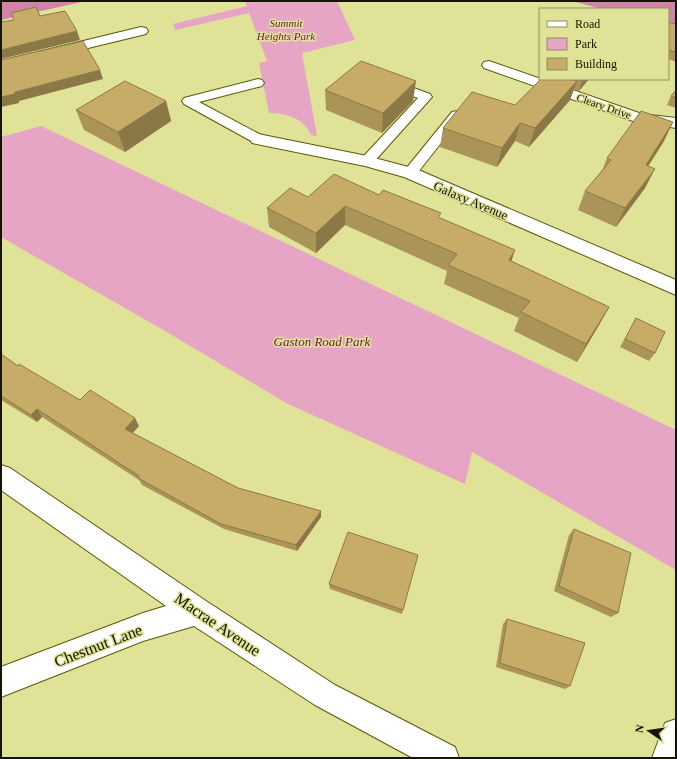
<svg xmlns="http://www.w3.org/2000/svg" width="677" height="759" font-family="'Times New Roman',serif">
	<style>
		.green { fill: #e6a5c4 }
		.forest { fill: #d382ab }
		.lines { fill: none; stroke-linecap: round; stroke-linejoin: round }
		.lane-casing { stroke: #5a5907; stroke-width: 2 }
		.street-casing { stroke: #5a5907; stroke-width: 2 }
		.lane { fill: #fff; fill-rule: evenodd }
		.street { fill: #fff; fill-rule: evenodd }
		.wall { fill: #aa9458 }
		.shaded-wall { fill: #8b7847 }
		.building { fill: #c6ac66; stroke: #8b7847 }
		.labels { text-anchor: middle; stroke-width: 3; stroke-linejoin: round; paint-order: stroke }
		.far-park-label { font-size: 11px; font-style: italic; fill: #73114d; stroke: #e0e298 }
		.far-street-label { font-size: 11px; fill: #141400; stroke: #e0e298 }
		.street-label { font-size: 13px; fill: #141400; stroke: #e0e298 }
		.park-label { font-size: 13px; font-style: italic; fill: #73114d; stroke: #e0e298 }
		.near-street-label { font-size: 16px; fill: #141400; stroke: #e0e298 }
	</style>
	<rect width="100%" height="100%" fill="#e0e298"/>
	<!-- green -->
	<path class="green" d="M 245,1 L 337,1 L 355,40 L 302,53 L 317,136 L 311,135 C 304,118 286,113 269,113 L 259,63 L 267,61 L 249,13 L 175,30 L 173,24 L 247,6 Z
		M 41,126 L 676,430 L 676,570 L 472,452 L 465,484 L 288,404 L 165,331 L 1,237 L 1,137 Z"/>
	<!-- forest -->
	<path class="forest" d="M 1,1 L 86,1 L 1,20 Z
		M 572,1 L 676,1 L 676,29 L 668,27 L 668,9 L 602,9 Z"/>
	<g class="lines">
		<!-- lane casing -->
		<g class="lane-casing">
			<path id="lane" d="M 258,79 L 262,80 L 264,83 L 262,86 L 199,102 L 263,136 L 265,139 L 263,142 L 253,142 L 184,104 L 182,101 L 184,98 Z
				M 392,80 L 430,94 L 432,97 L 372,164 L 367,165 L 362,164 L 360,161 L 362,158 L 418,98 L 388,87 L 386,84 L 388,81 Z
				M 457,111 L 462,112 L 463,115 L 415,176 L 410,178 L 405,176 L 403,173 L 405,170 L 452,112 Z"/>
		</g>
		<!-- street casing -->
		<g class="street-casing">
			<path id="street" d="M 141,27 L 146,28 L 148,31 L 146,34 L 1,69 L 1,61 Z
				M 489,61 L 642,114 L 676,118 L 676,128 L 633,121 L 484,68 L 482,65 L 484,62 Z
				M 258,134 L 367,156 L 416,169 L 676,280 L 676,295 L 404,177 L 365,166 L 252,143 L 250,139 L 252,135 Z
				M 1,465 L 10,468 L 206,601 L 335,685 L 455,747 L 459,758 L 413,758 L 315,705 L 194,626 L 143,641 L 1,697 L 1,667 L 143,613 L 166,606 L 1,490 Z
				M 676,719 L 676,758 L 652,758 L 665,723 Z"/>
		</g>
		<!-- lane -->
		<use href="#lane" class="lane"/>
		<!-- street -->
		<use href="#street" class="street"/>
	</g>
	<!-- wall -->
	<path class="wall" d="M 668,22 L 676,24 L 676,62 L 668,59 Z
		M 541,79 L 589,79 L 579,91 L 574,89 L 570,100 L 529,147 L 515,141 L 497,167 L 440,147 L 443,128 L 515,105 Z
		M 325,90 L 413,101 L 382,133 L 326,110 Z
		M 676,90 L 676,108 L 667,105 L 671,96 Z
		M 166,101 L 171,121 L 125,152 L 84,130 L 76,110 Z
		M 664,141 L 648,166 L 645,188 L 616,227 L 578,210 L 585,191 L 602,171 L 607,158 Z
		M 379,195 L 440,218 L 512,262 L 609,307 L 599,325 L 577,362 L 514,331 L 519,318 L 444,284 L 447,271 L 345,225 L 316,253 L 269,227 L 267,208 L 308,197 Z
		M 636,318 L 655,353 L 649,361 L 620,347 Z
		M 1,354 L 18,366 L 80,400 L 139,426 L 132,433 L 238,488 L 321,511 L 321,517 L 297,551 L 224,529 L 142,485 L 139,480 L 42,417 L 37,422 L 1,400 Z
		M 574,529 L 618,613 L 611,617 L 554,591 L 569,535 Z
		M 329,584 L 403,610 L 402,614 L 330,589 Z
		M 507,619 L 570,686 L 565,689 L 496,667 L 503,624 Z"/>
	<!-- shaded-wall -->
	<path class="shaded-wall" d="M 77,31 L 80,40 L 1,59 L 1,50 Z
		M 100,70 L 103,79 L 19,101 L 19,103 L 1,107 L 1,97 L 15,92 Z
		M 584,79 L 589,79 L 579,91 L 582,81 Z
		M 416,81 L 413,101 L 382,133 L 383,113 Z
		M 577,81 L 570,100 L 529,147 L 535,128 Z
		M 166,101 L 171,121 L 125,152 L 118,132 Z
		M 673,122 L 664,141 L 637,184 L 646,165 Z
		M 520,123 L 515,141 L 497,167 L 502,148 Z
		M 655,169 L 645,188 L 616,227 L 625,208 Z
		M 345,206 L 345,225 L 316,253 L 316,233 Z
		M 515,250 L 509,269 L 509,260 Z
		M 609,307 L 599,325 L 577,362 L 586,344 Z
		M 37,409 L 42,417 L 37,422 L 31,415 Z
		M 135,418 L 139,426 L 129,437 L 125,429 Z
		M 321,511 L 321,517 L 297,551 L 296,545 Z"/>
	<!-- building -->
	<path class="building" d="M 36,7 L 40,16 L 65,11 L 77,31 L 1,50 L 1,22 L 14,20 L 11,13 Z
		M 668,22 L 676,24 L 676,52 L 668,50 Z
		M 83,41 L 100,70 L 15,92 L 15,94 L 1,97 L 1,60 Z
		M 361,61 L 416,81 L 383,113 L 325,90 Z
		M 541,79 L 570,79 L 577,81 L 535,128 L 520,123 L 502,148 L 443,128 L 472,92 L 515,105 Z
		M 576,79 L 584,79 L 582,81 Z
		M 125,81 L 166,101 L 118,132 L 76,110 Z
		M 676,90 L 676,98 L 671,96 Z
		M 641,111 L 673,122 L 646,165 L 655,169 L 625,208 L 585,191 L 611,160 L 607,158 Z
		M 334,174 L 379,195 L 383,190 L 441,213 L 438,217 L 515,250 L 509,260 L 609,307 L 586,344 L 521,312 L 530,301 L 448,265 L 457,254 L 345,206 L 316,233 L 267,208 L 290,188 L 308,197 Z
		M 636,318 L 665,332 L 655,353 L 625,339 Z
		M 1,354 L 18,366 L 19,364 L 80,400 L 90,390 L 135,418 L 125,429 L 238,488 L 321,511 L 296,545 L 221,524 L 138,478 L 139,476 L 37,409 L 31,415 L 1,396 Z
		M 574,529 L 631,553 L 618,613 L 559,586 Z
		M 348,532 L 418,555 L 403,610 L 329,584 Z
		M 507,619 L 585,643 L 570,686 L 500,663 Z"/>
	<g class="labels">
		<!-- far-park labels -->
		<g class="far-park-label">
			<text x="286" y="27">Summit<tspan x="286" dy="13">Heights Park</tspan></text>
		</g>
		<!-- far-street labels -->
		<g class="far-street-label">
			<text transform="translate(604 106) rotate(19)" y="4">Cleary Drive</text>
		</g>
		<!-- street labels -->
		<g class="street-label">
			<text transform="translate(471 200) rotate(23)" y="5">Galaxy Avenue</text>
		</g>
		<!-- park labels -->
		<g class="park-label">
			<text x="322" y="346">Gaston Road Park</text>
		</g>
		<!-- near-street labels -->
		<g class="near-street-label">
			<text transform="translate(218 624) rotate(34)" y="6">Macrae Avenue</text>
			<text transform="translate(98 645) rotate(-21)" y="6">Chestnut Lane</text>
		</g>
	</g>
	<!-- border -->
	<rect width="677" height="759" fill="none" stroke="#141400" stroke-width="4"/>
	<!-- legend -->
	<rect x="539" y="8" width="130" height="72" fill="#e0e298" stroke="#8e905b"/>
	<rect x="547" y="21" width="20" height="6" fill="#ffffff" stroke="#8e905b"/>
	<text x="575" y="28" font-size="12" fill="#141400">Road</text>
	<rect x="547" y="38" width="20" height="12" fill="#e6a5c4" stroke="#8e905b"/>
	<text x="575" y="48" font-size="12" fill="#141400">Park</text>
	<rect x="547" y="58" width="20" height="12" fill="#c6ac66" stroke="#8e905b"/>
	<text x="575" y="68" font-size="12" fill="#141400">Building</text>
	<!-- north arrow -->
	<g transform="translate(649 731) rotate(283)" stroke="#e0e298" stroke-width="3" paint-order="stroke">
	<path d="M0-3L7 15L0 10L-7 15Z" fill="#141400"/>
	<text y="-6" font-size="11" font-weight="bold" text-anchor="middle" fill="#141400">N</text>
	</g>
</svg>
